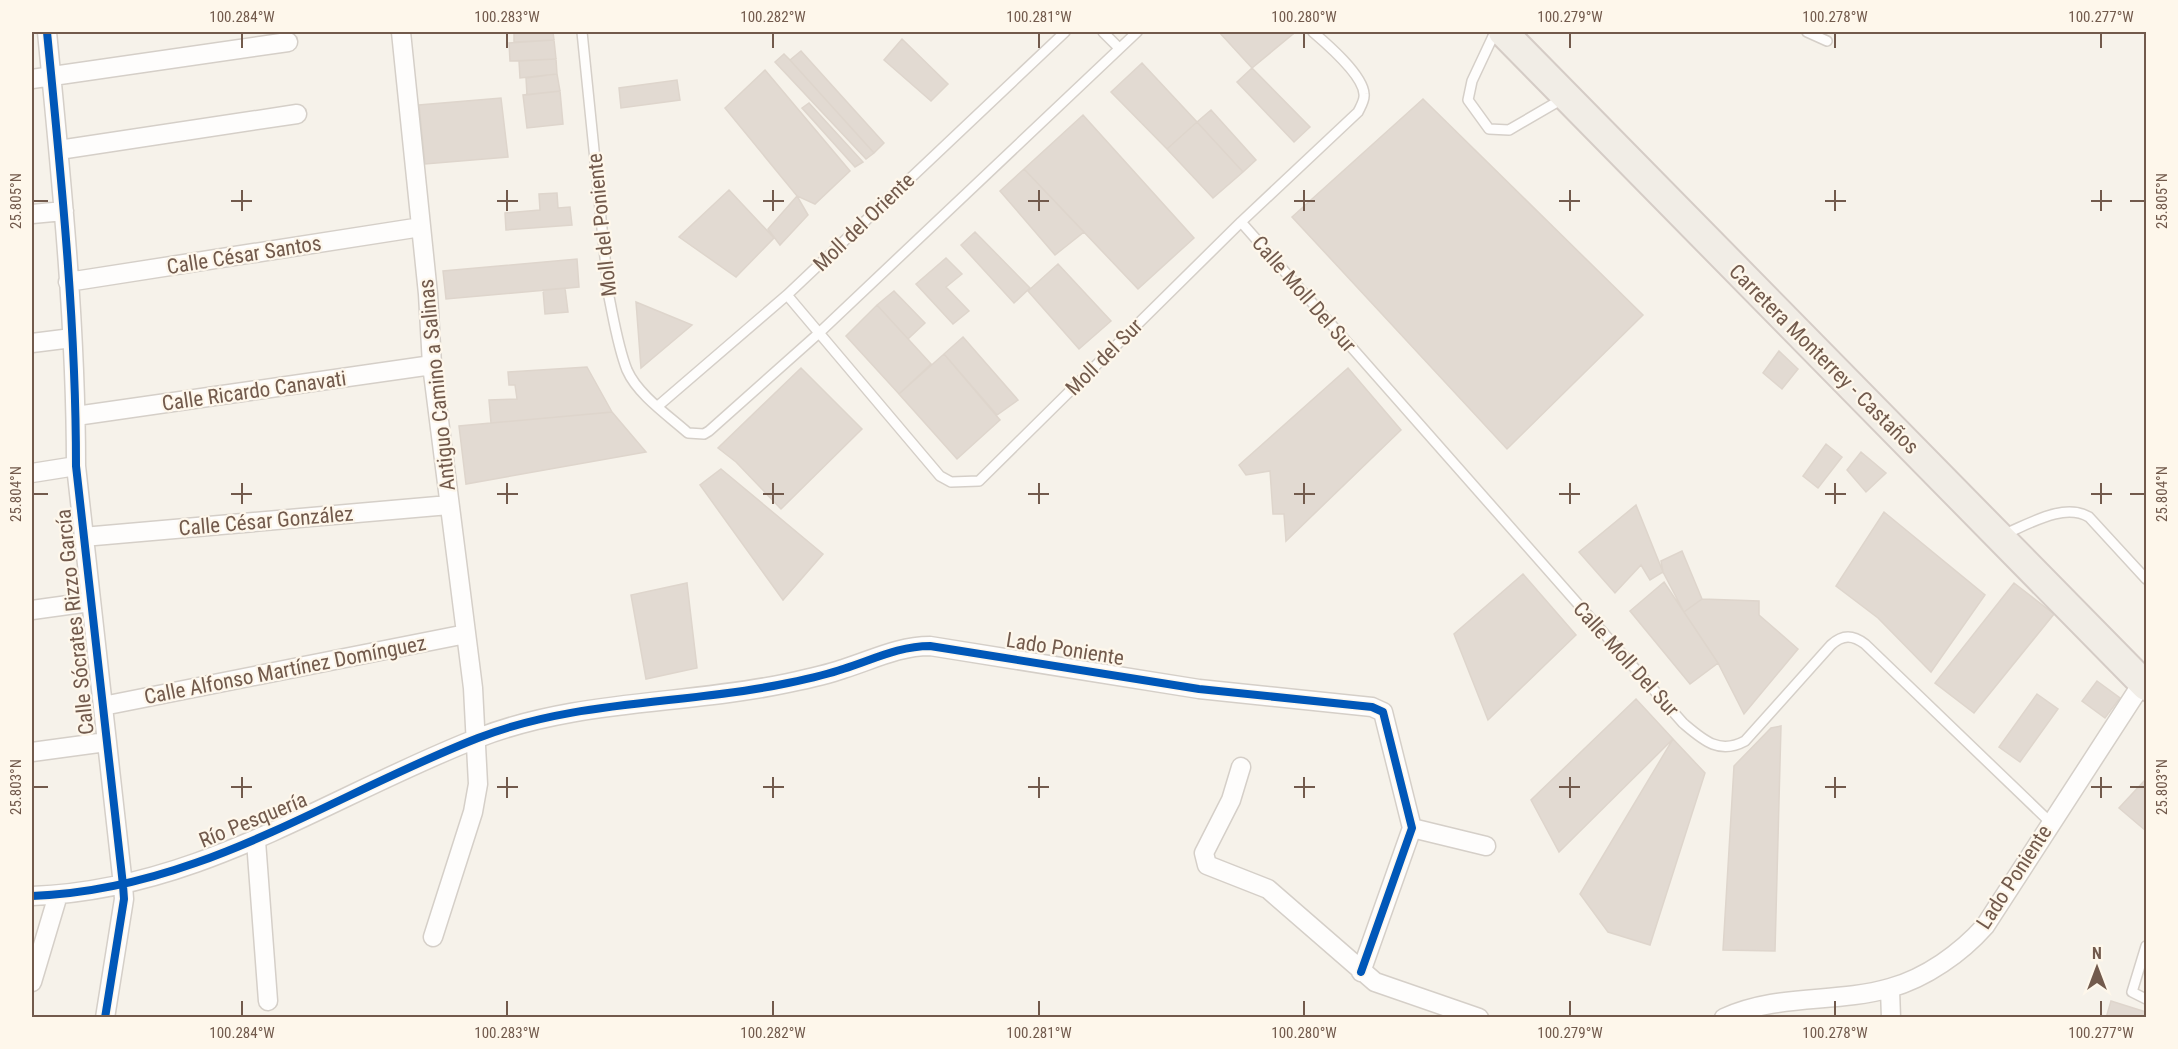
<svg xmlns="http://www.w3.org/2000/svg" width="2178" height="1049" font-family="'Roboto Condensed',sans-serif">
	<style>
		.building { fill: #e2dad2; stroke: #ded5cc; stroke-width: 1.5 }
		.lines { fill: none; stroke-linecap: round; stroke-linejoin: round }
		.service-casing { stroke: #d5cfc8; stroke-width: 12 }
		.minor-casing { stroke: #d5cfc8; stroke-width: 21 }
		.primary-casing { stroke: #d5ccc6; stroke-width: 32 }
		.service { stroke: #fefdfc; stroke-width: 9 }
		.minor { stroke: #fefdfc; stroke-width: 18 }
		.primary { stroke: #f1ede6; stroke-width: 28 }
		.cycleway-casing { stroke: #fef7eb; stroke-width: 11 }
		.cycleway { stroke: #0057b8; stroke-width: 8 }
		.ticks { fill: none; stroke: #725a4c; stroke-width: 2 }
		.labels { text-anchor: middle; stroke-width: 4.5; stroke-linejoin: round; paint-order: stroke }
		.street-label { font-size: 21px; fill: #725a4c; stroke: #fef7eb }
		.neatline { fill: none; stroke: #725a4c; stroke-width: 2 }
		.ticks-label { font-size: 15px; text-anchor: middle; fill: #725a4c }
	</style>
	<rect width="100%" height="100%" fill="#f6f2ea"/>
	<!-- building -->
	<path class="building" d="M 514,32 L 553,32 L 554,40 L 514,42 Z
		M 1219,32 L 1290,32 L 1293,34 L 1252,68 Z
		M 902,39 L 948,84 L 931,101 L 884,60 Z
		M 554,40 L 556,59 L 510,61 L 509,43 Z
		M 801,51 L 884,143 L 874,153 L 790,60 Z
		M 784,54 L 790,60 L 874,153 L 866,159 L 775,62 Z
		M 556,59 L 557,74 L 520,78 L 519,61 Z
		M 1142,63 L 1197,122 L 1167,149 L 1111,92 Z
		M 1252,68 L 1310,127 L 1294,142 L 1237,82 Z
		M 765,70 L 850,171 L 815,204 L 797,196 L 725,108 Z
		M 557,74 L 560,91 L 527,95 L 526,78 Z
		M 677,80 L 680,100 L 621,108 L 619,88 Z
		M 560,91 L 563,124 L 527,128 L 523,95 Z
		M 501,98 L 508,157 L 425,164 L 419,105 Z
		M 1423,99 L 1643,315 L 1507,449 L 1292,217 Z
		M 809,103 L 863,162 L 855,167 L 802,108 Z
		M 1211,110 L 1256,160 L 1243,172 L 1197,122 Z
		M 1083,115 L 1194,238 L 1138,289 L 1024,169 Z
		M 1197,122 L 1243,172 L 1213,198 L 1167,149 Z
		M 1024,169 L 1084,232 L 1055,255 L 1000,191 Z
		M 729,190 L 774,238 L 736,277 L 679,237 Z
		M 557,193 L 558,208 L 570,207 L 572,225 L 506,230 L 505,213 L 540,210 L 539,194 Z
		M 797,196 L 808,215 L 780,245 L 768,229 Z
		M 975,232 L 1030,288 L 1014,303 L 961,245 Z
		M 946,258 L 962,274 L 946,287 L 969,311 L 953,324 L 916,284 Z
		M 577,259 L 579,287 L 446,299 L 443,271 Z
		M 1058,264 L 1111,321 L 1079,349 L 1028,291 Z
		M 565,288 L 568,312 L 545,314 L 543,290 Z
		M 894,291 L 925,323 L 908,339 L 877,305 Z
		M 636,302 L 692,325 L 641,368 Z
		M 877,305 L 931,364 L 899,394 L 846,336 Z
		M 963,337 L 1018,400 L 997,415 L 944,354 Z
		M 1779,351 L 1798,369 L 1782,389 L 1763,373 Z
		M 944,354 L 1000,420 L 957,459 L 899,394 Z
		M 587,367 L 612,412 L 491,423 L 489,400 L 517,399 L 515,385 L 509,385 L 508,372 Z
		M 801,368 L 862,429 L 781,509 L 736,462 L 718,448 Z
		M 1348,368 L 1401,430 L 1286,541 L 1284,514 L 1273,514 L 1270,471 L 1246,475 L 1239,465 Z
		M 612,412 L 646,452 L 466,484 L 459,426 Z
		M 1826,444 L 1842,457 L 1818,488 L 1803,476 Z
		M 1861,452 L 1886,473 L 1866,492 L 1847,470 Z
		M 721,469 L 823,554 L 783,600 L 700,485 Z
		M 1636,505 L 1663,572 L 1650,580 L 1641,565 L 1615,593 L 1579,552 Z
		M 1884,512 L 1985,595 L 1931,672 L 1878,618 L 1836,586 Z
		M 1682,551 L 1702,599 L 1684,612 L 1663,572 L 1661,561 Z
		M 1523,574 L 1576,635 L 1488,720 L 1454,634 Z
		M 1664,582 L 1718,663 L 1690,684 L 1630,611 Z
		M 687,583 L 697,668 L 646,679 L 631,595 Z
		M 2014,583 L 2054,614 L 1974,713 L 1935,683 Z
		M 1702,599 L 1759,601 L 1759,615 L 1798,649 L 1744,714 L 1718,663 L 1684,612 Z
		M 2097,681 L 2120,698 L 2105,718 L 2082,701 Z
		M 2037,694 L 2058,709 L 2020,762 L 1999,747 Z
		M 1636,699 L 1673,739 L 1559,852 L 1531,800 Z
		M 1781,726 L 1775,951 L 1723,950 L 1734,766 L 1771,728 Z
		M 1673,739 L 1705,773 L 1650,945 L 1608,932 L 1580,894 Z
		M 2146,779 L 2146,831 L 2119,808 Z
		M 2111,1001 L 2146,1012 L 2144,1018 L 2106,1018 Z"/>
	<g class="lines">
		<!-- service casing -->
		<g class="service-casing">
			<path id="service" d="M 582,32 L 609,297 C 614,321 618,347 627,370 C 638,395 669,416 688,433 L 704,434 L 709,431 L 819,333 L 1137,32
				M 1103,32 L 1119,48
				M 1495,32 L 1472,81 L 1468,100 L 1489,129 L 1509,130 L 1564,98
				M 1807,32 L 1827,41
				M 1241,222 L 1683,723 C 1703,740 1719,755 1745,741 L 1831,645 C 1843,634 1853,635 1865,644 L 2050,822
				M 787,295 L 940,476 L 951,482 L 979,481 L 1241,222 L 1358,112 C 1361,106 1365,100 1364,94 C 1363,75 1327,44 1313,32
				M 658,406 L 787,295 L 1065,32
				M 2002,535 C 2028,525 2063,502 2089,517 L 2146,579
				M 2146,946 L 2132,992 L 2146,999"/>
		</g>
		<!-- minor casing -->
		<g class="minor-casing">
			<path id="minor" d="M 47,32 C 61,176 76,321 76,466 L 123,885 L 124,899 L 105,1018
				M 401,32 L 428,294 L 432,365 L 473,688 L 478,784 L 473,812 L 433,937
				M 32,79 L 288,42
				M 59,150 L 297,114
				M 32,214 L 64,211
				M 68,282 L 421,227
				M 32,343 L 72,338
				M 76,416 L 432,365
				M 32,473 L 76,466
				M 83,537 L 449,505
				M 32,610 L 90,602
				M 103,706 L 466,634
				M 32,752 L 106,742
				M 1241,767 L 1231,800 L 1204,853 L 1207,865 L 1268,889 L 1375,982 L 1479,1018
				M 1412,828 L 1486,846
				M 256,841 L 268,1001
				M 32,896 C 199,890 327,797 478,738 C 578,699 685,705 788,683 C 807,679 826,675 843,669 C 872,660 899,646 930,646 L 1199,689 L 1372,707 L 1383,712 L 1412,828 L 1361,972
				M 32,982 L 58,895
				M 1890,989 L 1891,1018
				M 1724,1018 C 1779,993 1834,1004 1890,988 C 1926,978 1961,953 1985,926 L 2143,682"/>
		</g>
		<!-- primary casing -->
		<g class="primary-casing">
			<path id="primary" d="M 1503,32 L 2146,686"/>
		</g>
		<!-- service -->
		<use href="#service" class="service"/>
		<!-- minor -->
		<use href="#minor" class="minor"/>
		<!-- primary -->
		<use href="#primary" class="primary"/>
		<!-- cycleway casing -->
		<g class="cycleway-casing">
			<path id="cycleway" d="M 47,32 C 61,176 76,321 76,466 L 123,885 L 124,899 L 105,1018
				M 32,896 C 199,890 327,797 478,738 C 578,699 685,705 788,683 C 807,679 826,675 843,669 C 872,660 899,646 930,646 L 1199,689 L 1372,707 L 1383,712 L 1412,828 L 1361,972"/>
		</g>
		<!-- cycleway -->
		<use href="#cycleway" class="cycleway"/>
	</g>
	<!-- ticks -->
	<path class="ticks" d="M 242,33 L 242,48M 507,33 L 507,48M 773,33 L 773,48M 1039,33 L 1039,48M 1304,33 L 1304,48M 1570,33 L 1570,48M 1835,33 L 1835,48M 2101,33 L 2101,48M 242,190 L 242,211M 507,190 L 507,211M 773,190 L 773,211M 1039,190 L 1039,211M 1304,190 L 1304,211M 1570,190 L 1570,211M 1835,190 L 1835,211M 2101,190 L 2101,211M 33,201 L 48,201M 231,201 L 252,201M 497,201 L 518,201M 763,201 L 784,201M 1028,201 L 1049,201M 1294,201 L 1315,201M 1559,201 L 1580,201M 1825,201 L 1846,201M 2091,201 L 2112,201M 2130,201 L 2145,201M 242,483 L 242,504M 507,483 L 507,504M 773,483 L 773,504M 1039,483 L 1039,504M 1304,483 L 1304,504M 1570,483 L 1570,504M 1835,483 L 1835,504M 2101,483 L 2101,504M 33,494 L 48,494M 231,494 L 252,494M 497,494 L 518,494M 763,494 L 784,494M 1028,494 L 1049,494M 1294,494 L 1315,494M 1559,494 L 1580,494M 1825,494 L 1846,494M 2091,494 L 2112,494M 2130,494 L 2145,494M 242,777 L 242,798M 507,777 L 507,798M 773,777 L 773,798M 1039,777 L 1039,798M 1304,777 L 1304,798M 1570,777 L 1570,798M 1835,777 L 1835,798M 2101,777 L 2101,798M 33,787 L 48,787M 231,787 L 252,787M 497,787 L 518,787M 763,787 L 784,787M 1028,787 L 1049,787M 1294,787 L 1315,787M 1559,787 L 1580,787M 1825,787 L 1846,787M 2091,787 L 2112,787M 2130,787 L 2145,787M 242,1001 L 242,1016M 507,1001 L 507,1016M 773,1001 L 773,1016M 1039,1001 L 1039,1016M 1304,1001 L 1304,1016M 1570,1001 L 1570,1016M 1835,1001 L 1835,1016M 2101,1001 L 2101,1016"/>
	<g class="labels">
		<!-- street labels -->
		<g class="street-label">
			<text transform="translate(864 222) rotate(-44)" y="7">Moll del Oriente</text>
			<text transform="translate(602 225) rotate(-96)" y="7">Moll del Poniente</text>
			<text transform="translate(244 255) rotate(-9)" y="7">Calle César Santos</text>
			<text transform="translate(1304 294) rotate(49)" y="7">Calle Moll Del Sur</text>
			<text transform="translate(1104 357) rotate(-45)" y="7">Moll del Sur</text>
			<text transform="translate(1824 359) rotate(45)" y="7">Carretera Monterrey - Castaños</text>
			<text transform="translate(437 385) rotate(-96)" y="7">Antiguo Camino a Salinas</text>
			<text transform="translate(254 391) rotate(-8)" y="7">Calle Ricardo Canavati</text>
			<text transform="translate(266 521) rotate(-5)" y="7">Calle César González</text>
			<text transform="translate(75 622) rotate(-96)" y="7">Calle Sócrates Rizzo García</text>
			<text transform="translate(1065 649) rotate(9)" y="7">Lado Poniente</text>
			<text transform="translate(1626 659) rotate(48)" y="7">Calle Moll Del Sur</text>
			<text transform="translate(285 670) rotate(-11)" y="7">Calle Alfonso Martínez Domínguez</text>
			<text transform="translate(253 820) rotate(-22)" y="7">Río Pesquería</text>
			<text transform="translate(2014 877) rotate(-57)" y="7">Lado Poniente</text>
		</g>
	</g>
	<!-- border -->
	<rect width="2178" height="1049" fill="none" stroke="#fef7eb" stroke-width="66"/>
	<!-- north arrow -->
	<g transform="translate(2097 968)" stroke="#fef7eb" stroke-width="4.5" paint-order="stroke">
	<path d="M0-4.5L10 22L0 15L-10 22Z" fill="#725a4c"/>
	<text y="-9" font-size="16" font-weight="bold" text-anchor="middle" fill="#725a4c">N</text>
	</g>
	<rect x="33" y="33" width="2112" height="983" class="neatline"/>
	<g class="ticks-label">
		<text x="242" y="22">100.284°W</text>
		<text x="507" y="22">100.283°W</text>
		<text x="773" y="22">100.282°W</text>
		<text x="1039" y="22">100.281°W</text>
		<text x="1304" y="22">100.280°W</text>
		<text x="1570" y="22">100.279°W</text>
		<text x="1835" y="22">100.278°W</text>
		<text x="2101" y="22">100.277°W</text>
		<text transform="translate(16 201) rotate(-90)" y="5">25.805°N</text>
		<text transform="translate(2162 201) rotate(-90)" y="5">25.805°N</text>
		<text transform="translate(16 494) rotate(-90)" y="5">25.804°N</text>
		<text transform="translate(2162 494) rotate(-90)" y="5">25.804°N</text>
		<text transform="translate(16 787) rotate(-90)" y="5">25.803°N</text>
		<text transform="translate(2162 787) rotate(-90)" y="5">25.803°N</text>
		<text x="242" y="1038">100.284°W</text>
		<text x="507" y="1038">100.283°W</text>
		<text x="773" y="1038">100.282°W</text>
		<text x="1039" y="1038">100.281°W</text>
		<text x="1304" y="1038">100.280°W</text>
		<text x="1570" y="1038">100.279°W</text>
		<text x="1835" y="1038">100.278°W</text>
		<text x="2101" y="1038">100.277°W</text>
	</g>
</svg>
